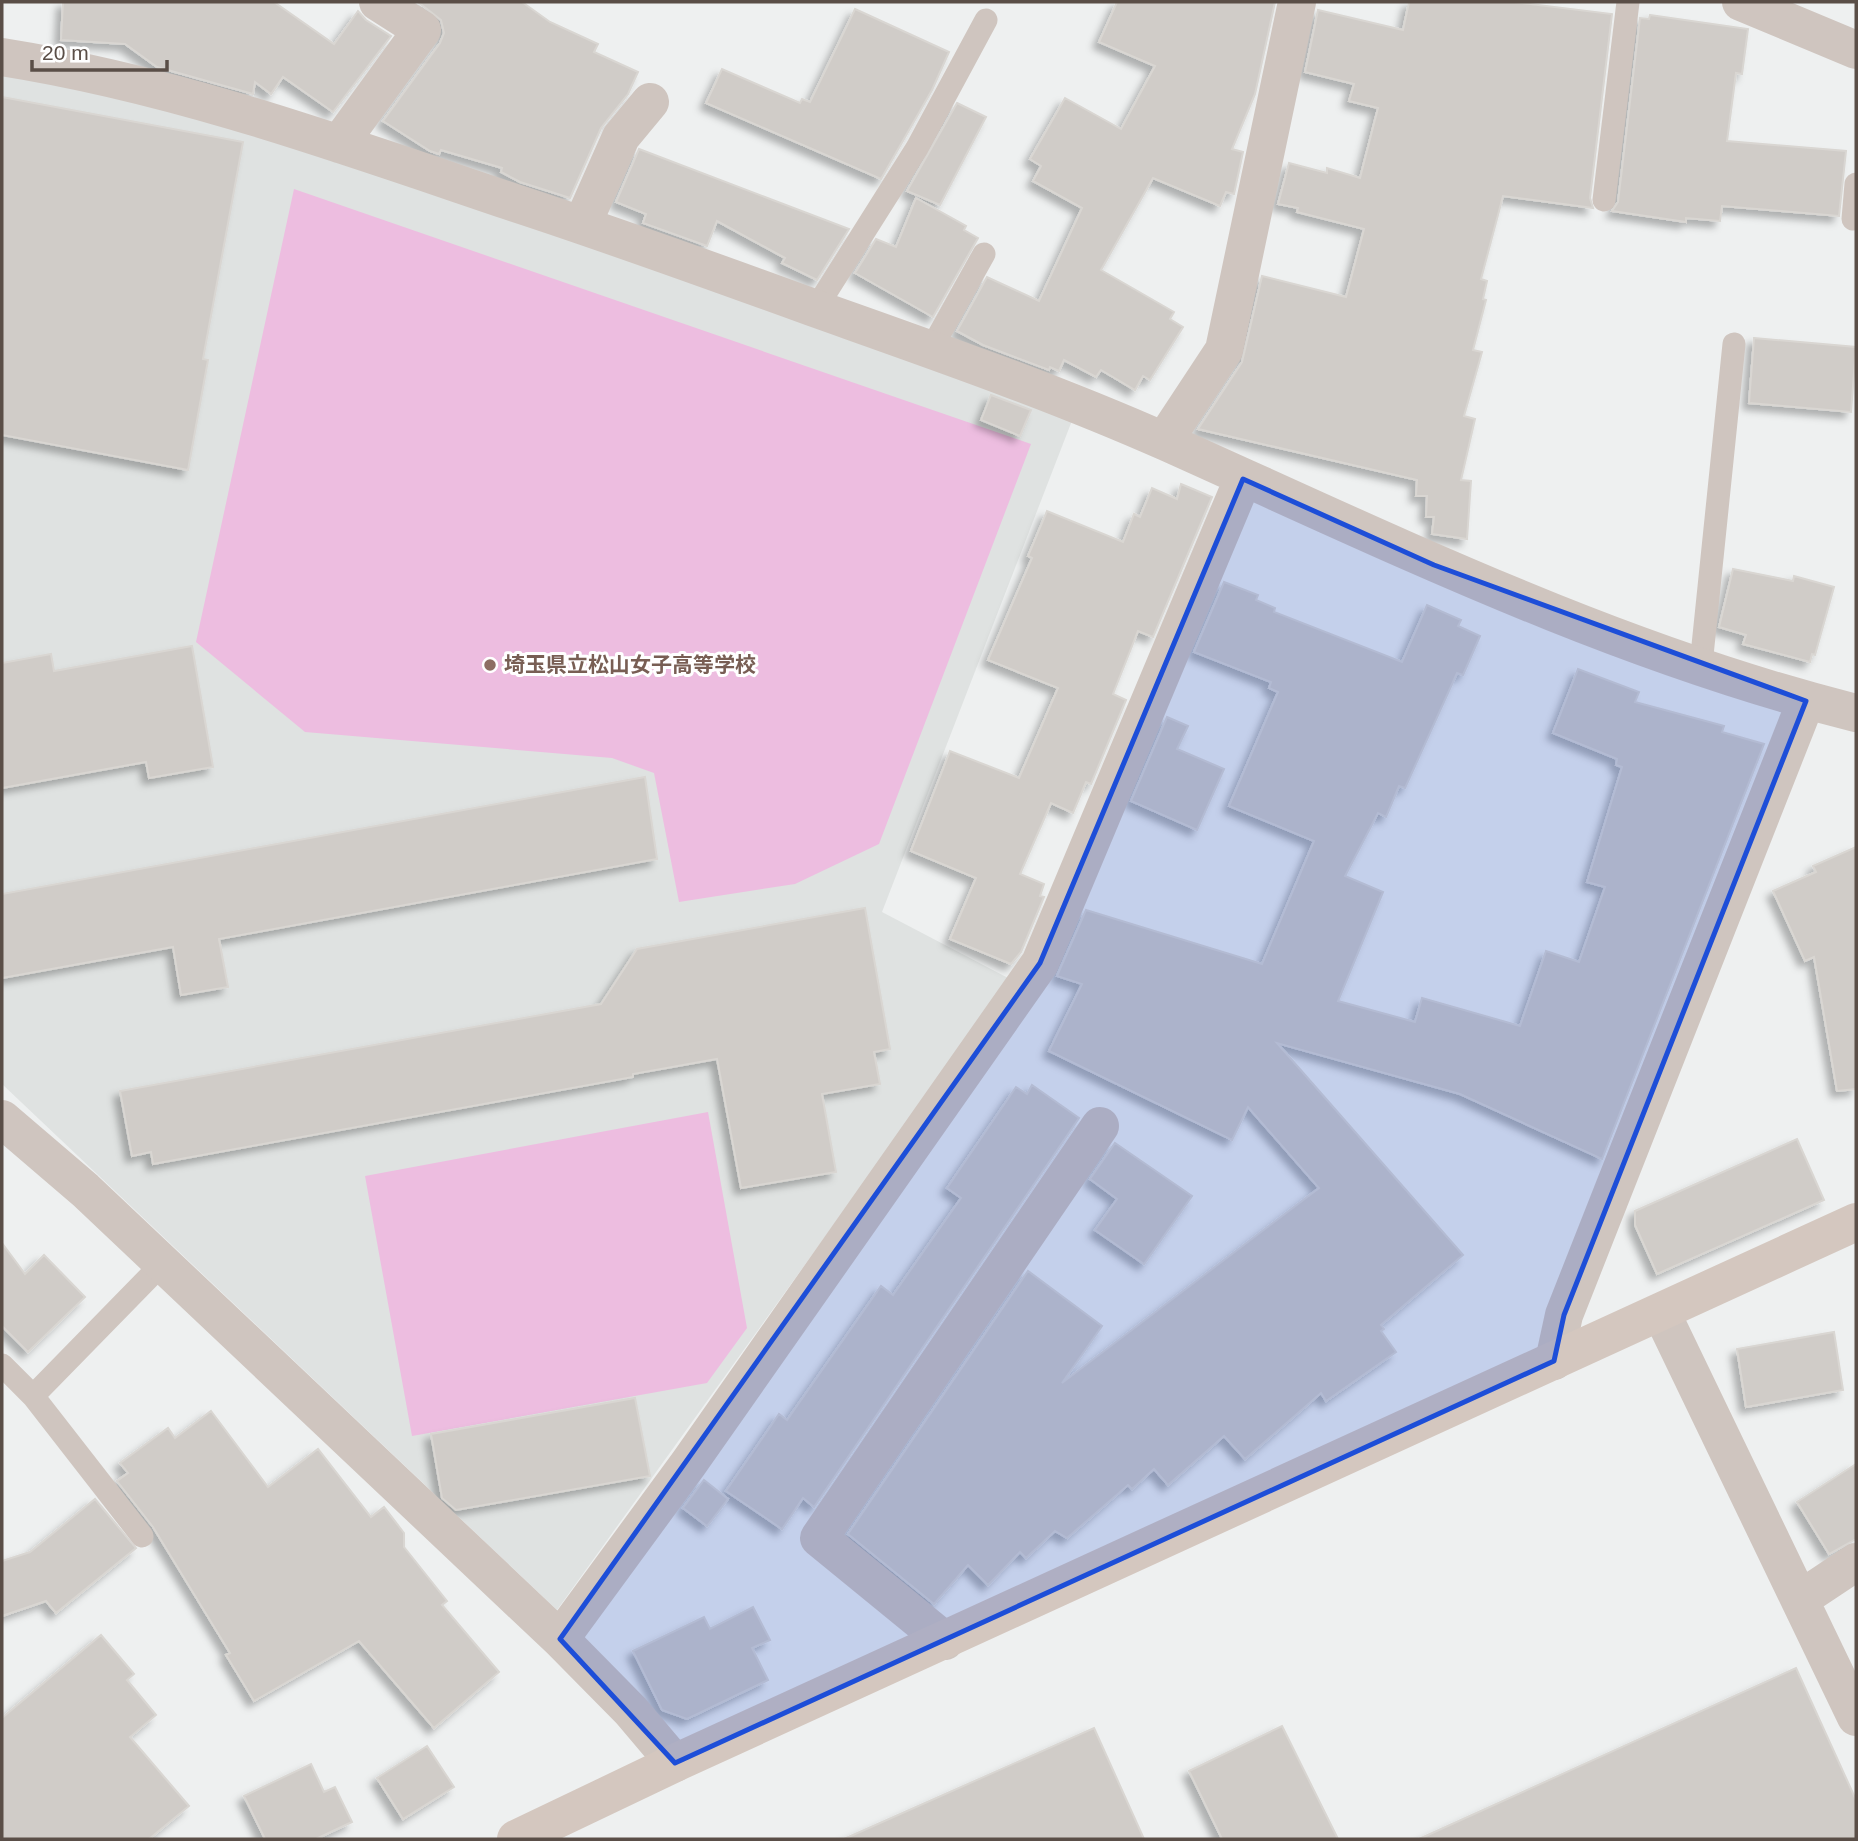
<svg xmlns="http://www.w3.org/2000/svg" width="1858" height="1841" font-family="Helvetica,'Noto Sans JP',sans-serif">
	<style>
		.education { fill: #dfe2e1 }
		.green { fill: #edbde0 }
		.building { fill: #d0ccc8; stroke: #d9d6d2; stroke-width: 2; filter: url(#shadow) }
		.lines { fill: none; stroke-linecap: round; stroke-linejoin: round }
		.lane { stroke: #cfc5bf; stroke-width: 23 }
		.street { stroke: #cfc5bf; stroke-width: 38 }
		.secondary { stroke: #d4c7bf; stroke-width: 38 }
		.marked { fill: #1d4ed8; fill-opacity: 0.2; stroke: #1d4ed8; stroke-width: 5; stroke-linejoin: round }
		.education-dot { fill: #8d6e63; stroke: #fff; stroke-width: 2.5 }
		.labels { text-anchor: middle; stroke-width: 6; stroke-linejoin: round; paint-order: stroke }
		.education-label { font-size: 21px; font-weight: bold; fill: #785e54; stroke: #fff; text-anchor: start }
	</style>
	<defs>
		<filter id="shadow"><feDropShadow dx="-6" dy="6" stdDeviation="3.5" flood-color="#0004"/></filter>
	</defs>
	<rect width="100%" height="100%" fill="#eef0f0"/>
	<!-- education -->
	<path class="education" d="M 2,69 L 245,125 L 1073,418 L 882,912 L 1010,979 L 557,1610 L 2,1084 Z"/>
	<!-- green -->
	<path class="green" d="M 294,189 L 1031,444 L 879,844 L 795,884 L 679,902 L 654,773 L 612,758 L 305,732 L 196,642 Z
		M 708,1112 L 747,1328 L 707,1383 L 412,1436 L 365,1176 Z"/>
	<!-- building -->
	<path class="building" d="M 63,2 L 274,2 L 334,44 L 358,11 L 366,20 L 391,36 L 333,112 L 283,77 L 271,94 L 255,82 L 253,94 L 157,67 L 125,44 L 61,40 Z
		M 418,2 L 522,2 L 550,22 L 598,44 L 594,52 L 638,72 L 628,94 L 601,128 L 570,198 L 520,182 L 501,172 L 502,168 L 441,150 L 439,154 L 430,151 L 383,121 L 440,43 L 444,33 L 441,20 Z
		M 1117,2 L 1275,2 L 1255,94 L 1232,149 L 1243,152 L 1234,194 L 1226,192 L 1220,206 L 1153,178 L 1101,270 L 1174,312 L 1170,319 L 1183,327 L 1150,380 L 1143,376 L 1135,390 L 1101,370 L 1096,377 L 1064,360 L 1059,371 L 1050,367 L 1049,370 L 983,345 L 957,331 L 987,277 L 1039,301 L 1082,208 L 1033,181 L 1041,166 L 1030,159 L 1065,98 L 1121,129 L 1155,66 L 1099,42 Z
		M 1409,2 L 1514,2 L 1612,14 L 1590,198 L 1593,208 L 1503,196 L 1481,279 L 1487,281 L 1483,299 L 1486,300 L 1473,350 L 1482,352 L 1464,416 L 1475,419 L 1461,480 L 1471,481 L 1467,539 L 1432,534 L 1434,517 L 1426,517 L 1427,496 L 1416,496 L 1417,480 L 1198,429 L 1242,362 L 1262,276 L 1346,297 L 1364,229 L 1297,212 L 1298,208 L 1278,204 L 1289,163 L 1327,173 L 1327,168 L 1360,178 L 1378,108 L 1349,101 L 1354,84 L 1305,72 L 1318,10 L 1403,30 Z
		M 855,9 L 949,52 L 932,90 L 881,179 L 706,103 L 722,69 L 800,103 L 802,99 L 810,102 Z
		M 1650,15 L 1748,29 L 1742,74 L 1736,73 L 1727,141 L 1846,151 L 1839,216 L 1722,206 L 1720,221 L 1686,218 L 1686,222 L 1612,211 L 1618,202 L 1640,18 L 1649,19 Z
		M 2,97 L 243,142 L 203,359 L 208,360 L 188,470 L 2,435 Z
		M 957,103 L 986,117 L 940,205 L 907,191 Z
		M 639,149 L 849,229 L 817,280 L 782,263 L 785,258 L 717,221 L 707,246 L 643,223 L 646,214 L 616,202 Z
		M 916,198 L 966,226 L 964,230 L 978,238 L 933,317 L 855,273 L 876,239 L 896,247 Z
		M 1754,338 L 1856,347 L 1851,412 L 1749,403 Z
		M 991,395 L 1031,410 L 1020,436 L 981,420 Z
		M 1181,484 L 1212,497 L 1153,637 L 1138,631 L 1113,694 L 1126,700 L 1091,784 L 1086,782 L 1073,813 L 1051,803 L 1020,874 L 1044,884 L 1040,896 L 1044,897 L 1021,952 L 1011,964 L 950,939 L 976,878 L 911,851 L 950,751 L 1019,778 L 1058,688 L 988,660 L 1032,558 L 1028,556 L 1047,511 L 1123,542 L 1134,514 L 1140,517 L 1152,488 L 1177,499 Z
		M 1733,569 L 1793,581 L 1794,576 L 1834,587 L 1815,655 L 1812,654 L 1810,662 L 1743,644 L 1746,635 L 1719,627 Z
		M 1224,582 L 1258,595 L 1256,600 L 1275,608 L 1274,612 L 1402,662 L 1427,605 L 1461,620 L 1458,626 L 1480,636 L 1463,675 L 1457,673 L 1405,788 L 1399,786 L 1386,817 L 1378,813 L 1345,876 L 1383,892 L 1338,1001 L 1415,1022 L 1422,998 L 1520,1026 L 1546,951 L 1579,962 L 1605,887 L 1587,882 L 1622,767 L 1616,765 L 1617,759 L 1553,733 L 1578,669 L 1639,692 L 1635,702 L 1724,726 L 1722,732 L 1764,744 L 1602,1159 L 1460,1094 L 1277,1043 L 1463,1255 L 1381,1325 L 1384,1329 L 1381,1331 L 1396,1352 L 1326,1401 L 1321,1393 L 1245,1459 L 1224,1436 L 1168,1485 L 1154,1469 L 1132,1489 L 1128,1485 L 1067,1538 L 1055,1531 L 1026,1558 L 1020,1552 L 988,1585 L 968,1565 L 934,1604 L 848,1534 L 1028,1271 L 1102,1326 L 1062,1383 L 1319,1188 L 1248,1107 L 1232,1140 L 1049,1051 L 1082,984 L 1057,976 L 1086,910 L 1262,964 L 1314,841 L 1229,806 L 1278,692 L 1269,688 L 1271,682 L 1194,652 Z
		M 192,646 L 213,767 L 149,778 L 146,762 L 2,788 L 2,663 L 51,654 L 54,671 Z
		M 1167,717 L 1188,726 L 1177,749 L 1224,769 L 1197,830 L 1131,801 Z
		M 645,777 L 657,859 L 219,939 L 228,987 L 181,995 L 173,947 L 2,978 L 2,894 Z
		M 1856,847 L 1856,1089 L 1837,1091 L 1814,957 L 1805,961 L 1773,891 L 1816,872 L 1813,866 Z
		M 865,908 L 890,1049 L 874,1052 L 880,1084 L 822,1094 L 836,1172 L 741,1188 L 717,1059 L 633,1074 L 633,1077 L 153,1164 L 151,1152 L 132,1156 L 120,1091 L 601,1004 L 637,949 Z
		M 1032,1085 L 1079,1118 L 814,1507 L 803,1498 L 782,1529 L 726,1491 L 779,1414 L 787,1420 L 881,1286 L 893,1295 L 961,1198 L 947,1188 L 1016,1087 L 1027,1094 Z
		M 1797,1139 L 1824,1200 L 1657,1274 L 1635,1225 L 1635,1211 Z
		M 1115,1143 L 1192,1196 L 1144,1264 L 1095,1230 L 1117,1199 L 1090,1179 Z
		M 2,1243 L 25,1274 L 44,1255 L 85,1297 L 28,1352 L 2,1326 Z
		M 1834,1332 L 1843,1390 L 1746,1407 L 1737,1349 Z
		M 635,1398 L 650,1476 L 456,1510 L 442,1498 L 431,1434 Z
		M 211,1411 L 268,1487 L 318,1449 L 371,1517 L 384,1507 L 404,1533 L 404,1547 L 447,1601 L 442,1605 L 499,1672 L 434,1728 L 359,1641 L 254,1701 L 226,1655 L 230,1653 L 153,1527 L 117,1481 L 128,1473 L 120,1463 L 168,1428 L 175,1438 Z
		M 1856,1464 L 1856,1539 L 1829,1554 L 1797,1502 Z
		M 704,1480 L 728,1499 L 707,1526 L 683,1508 Z
		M 95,1499 L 136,1548 L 56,1613 L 46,1601 L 2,1616 L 2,1561 L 30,1552 Z
		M 753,1607 L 770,1640 L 752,1648 L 768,1680 L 687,1719 L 662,1710 L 633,1651 L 704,1617 L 710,1629 Z
		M 101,1635 L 134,1674 L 127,1680 L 156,1715 L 130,1737 L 189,1806 L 149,1839 L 2,1839 L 2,1718 Z
		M 1796,1668 L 1856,1800 L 1856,1839 L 1419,1839 Z
		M 1282,1726 L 1338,1839 L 1222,1839 L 1189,1771 Z
		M 1094,1728 L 1144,1839 L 844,1839 Z
		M 427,1746 L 454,1787 L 403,1819 L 377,1778 Z
		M 311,1764 L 324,1792 L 335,1787 L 352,1822 L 316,1839 L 265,1839 L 244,1796 Z"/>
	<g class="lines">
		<!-- lane -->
		<path class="lane" d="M 1604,200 L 1628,2
			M 1853,219 L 1856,184
			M 816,308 L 917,148 L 986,20
			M 931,349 L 984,254
			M 1701,665 L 1734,344
			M 2,1365 L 33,1396 L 163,1263
			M 33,1396 L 142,1536"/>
		<!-- street -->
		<path class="street" d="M 1741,2 L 1856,50
			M 2,57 C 179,85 346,146 515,203 C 616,236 715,272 814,308 C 932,350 1051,391 1166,442 C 1391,543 1616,653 1856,713
			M 339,144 L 422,30 L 378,2
			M 582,225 L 621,137 L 650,102
			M 1164,441 L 1224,350 L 1297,2
			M 2,1119 L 85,1190 L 560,1639 L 631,1711 L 675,1763
			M 1661,1312 L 1856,1717
			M 1554,1361 L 1564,1315 L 1806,701
			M 1802,1598 L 1856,1562
			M 560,1639 L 689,1463 L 1040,963 L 1243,479
			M 945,1641 L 819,1538 L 1100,1126"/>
		<!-- secondary -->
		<path class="secondary" d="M 516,1839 L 675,1763 L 1856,1222"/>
	</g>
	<!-- marked area -->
	<path class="marked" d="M 1243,479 L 1434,565 L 1806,701 L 1564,1315 L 1554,1361 L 675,1763 L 560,1639 L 1040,963 Z"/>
	<!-- markers -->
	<circle class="education-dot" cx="490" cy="665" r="7"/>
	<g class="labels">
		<!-- education labels -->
		<g class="education-label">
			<text x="504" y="672">埼玉県立松山女子高等学校</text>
		</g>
	</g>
	<!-- border -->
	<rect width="1858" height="1841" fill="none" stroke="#5a4e47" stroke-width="7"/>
	<!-- scale -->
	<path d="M32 60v10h135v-10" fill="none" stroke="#5a4e47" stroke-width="3.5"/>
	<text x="42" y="60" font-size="21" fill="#5a4e47" stroke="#ffffff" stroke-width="5" paint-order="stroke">20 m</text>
</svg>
